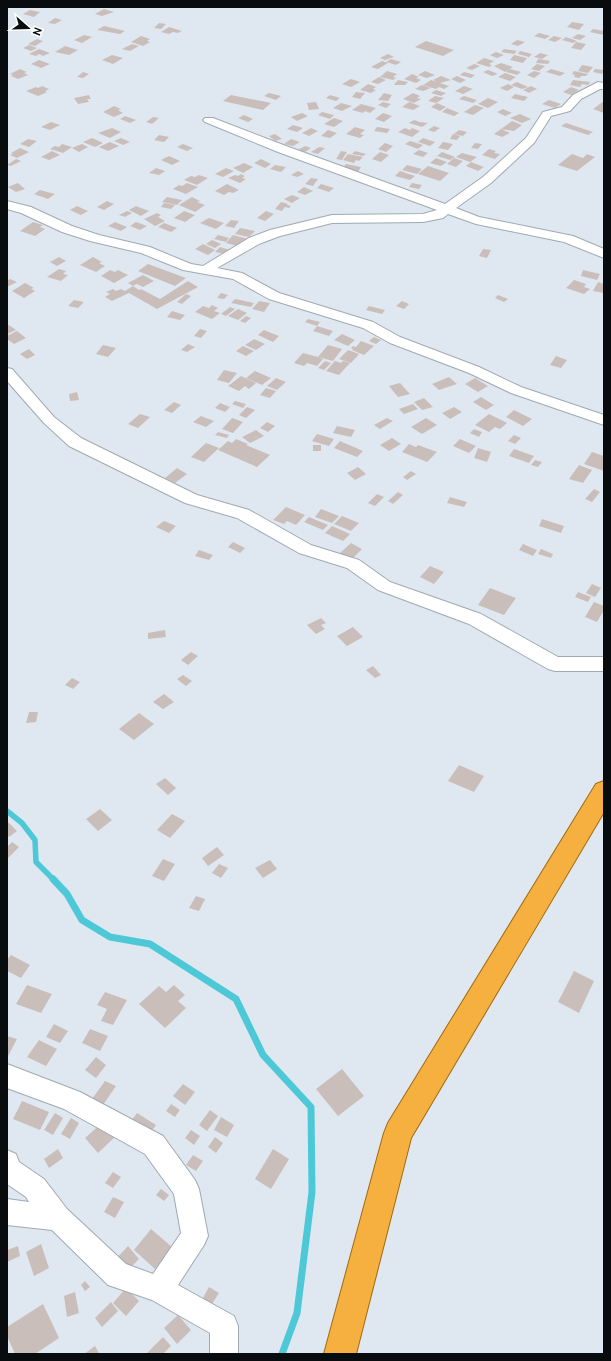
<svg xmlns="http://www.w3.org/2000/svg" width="611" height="1361" font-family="Cabin,sans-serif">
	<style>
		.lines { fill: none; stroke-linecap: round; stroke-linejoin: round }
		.stream-far1 { stroke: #4cc8d7; stroke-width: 5.5 }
		.stream { stroke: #4cc8d7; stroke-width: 7 }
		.building { fill: #cabebb }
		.minor-casing { stroke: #a0a9b1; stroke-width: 2 }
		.trunk-casing { stroke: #a16a10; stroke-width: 2 }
		.minor { fill: #fff; fill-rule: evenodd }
		.trunk { fill: #f6b040; fill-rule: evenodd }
	</style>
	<rect width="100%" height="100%" fill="#dfe8f0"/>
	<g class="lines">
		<!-- stream-far1 -->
		<path class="stream-far1" d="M 7,811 L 22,823 L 35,840 L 36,862 L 54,880"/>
		<!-- stream -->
		<path class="stream" d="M 53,879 L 67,894 L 82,920 L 110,937 L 150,944 L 236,999 L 263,1055 L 311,1107 L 312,1192 L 297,1313 L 282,1354"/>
	</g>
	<!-- building -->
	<path class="building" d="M 104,9 L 114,12 L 102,16 L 95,14 Z
		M 30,10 L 40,12 L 34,17 L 23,14 Z
		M 55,18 L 62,20 L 55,24 L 48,23 Z
		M 572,22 L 584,24 L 579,30 L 567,27 Z
		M 159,23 L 166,24 L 161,29 L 154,28 Z
		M 104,26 L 117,29 L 125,31 L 120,34 L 97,30 Z
		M 169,27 L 182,31 L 178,33 L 173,32 L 169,34 L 161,32 Z
		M 593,29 L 604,31 L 604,35 L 590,32 Z
		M 539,33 L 550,36 L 545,39 L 534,36 Z
		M 578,34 L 586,36 L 580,40 L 572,38 Z
		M 84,35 L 92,37 L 82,43 L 74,40 Z
		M 141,36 L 150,39 L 147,41 L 150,42 L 143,46 L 131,42 Z
		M 554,36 L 562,38 L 555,42 L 548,40 Z
		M 566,37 L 577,41 L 573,43 L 562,40 Z
		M 37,39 L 43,41 L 35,46 L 28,44 Z
		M 517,40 L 525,42 L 518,46 L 511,44 Z
		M 426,41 L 454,50 L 443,56 L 415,47 Z
		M 576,42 L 586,44 L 581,50 L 571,48 Z
		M 132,44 L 139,46 L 130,51 L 122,49 Z
		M 29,45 L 37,48 L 31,51 L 23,48 Z
		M 65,46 L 78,50 L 69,55 L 55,52 Z
		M 39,49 L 50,53 L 43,56 L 39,54 L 36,56 L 29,54 Z
		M 504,49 L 517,51 L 514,54 L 501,52 Z
		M 520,51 L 532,54 L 529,57 L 518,54 Z
		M 496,52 L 504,55 L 497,58 L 490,55 Z
		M 540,53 L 548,55 L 542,59 L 534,57 Z
		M 388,54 L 394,57 L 385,60 L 380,58 Z
		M 112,55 L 123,58 L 113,64 L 102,60 Z
		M 514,55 L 527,58 L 523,63 L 510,60 Z
		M 484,58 L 494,61 L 489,64 L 492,65 L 489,67 L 476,63 Z
		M 391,59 L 401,62 L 396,65 L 386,62 Z
		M 538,59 L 550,61 L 548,64 L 536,63 Z
		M 39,60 L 50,64 L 41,68 L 31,64 Z
		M 382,61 L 388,63 L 378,69 L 371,67 Z
		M 501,63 L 513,67 L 505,72 L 494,66 Z
		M 474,64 L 480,66 L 472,70 L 466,68 Z
		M 537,64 L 545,66 L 539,71 L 531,69 Z
		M 582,65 L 593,67 L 588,73 L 578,71 Z
		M 20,69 L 27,72 L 24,73 L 28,75 L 18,79 L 11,76 L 13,75 L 10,74 Z
		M 510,69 L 521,72 L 517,75 L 506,72 Z
		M 551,69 L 565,73 L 560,76 L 546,72 Z
		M 595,69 L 604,70 L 604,71 L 602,74 L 593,72 Z
		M 488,70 L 498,74 L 492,76 L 483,72 Z
		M 387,71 L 397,74 L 393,77 L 396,78 L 393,80 L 380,77 Z
		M 425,71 L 435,75 L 427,78 L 418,75 Z
		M 534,71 L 541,73 L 534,78 L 527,75 Z
		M 574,71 L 588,74 L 586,76 L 581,76 L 580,78 L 574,77 L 575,75 L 572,74 Z
		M 83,72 L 89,74 L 83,78 L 77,77 Z
		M 464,72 L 475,75 L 471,78 L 460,75 Z
		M 505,73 L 516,77 L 510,81 L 498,77 Z
		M 412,74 L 419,77 L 416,78 L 421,80 L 416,83 L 404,79 Z
		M 441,76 L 451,80 L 440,83 L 449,86 L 444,89 L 439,87 L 436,89 L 423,85 L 431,80 L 437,82 L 433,80 Z
		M 457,76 L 466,80 L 460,83 L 451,79 Z
		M 379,77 L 386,80 L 378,84 L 371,82 Z
		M 351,79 L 360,82 L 351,87 L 342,84 Z
		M 398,80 L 408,82 L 405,85 L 394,85 Z
		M 573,80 L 590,82 L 588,85 L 582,84 L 580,87 L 570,85 Z
		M 517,82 L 528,87 L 522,89 L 511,85 Z
		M 368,84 L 376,87 L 373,89 L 376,90 L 371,93 L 360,90 Z
		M 508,84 L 514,87 L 507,91 L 500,88 Z
		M 422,85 L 431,88 L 423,91 L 415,89 Z
		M 42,86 L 49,89 L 45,91 L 47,92 L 38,96 L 26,91 L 36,87 L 38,88 Z
		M 464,86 L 473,89 L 463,94 L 455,91 Z
		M 531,86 L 537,89 L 529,93 L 523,90 Z
		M 571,87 L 579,90 L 571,95 L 563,92 Z
		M 436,90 L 446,93 L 441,96 L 431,93 Z
		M 356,92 L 365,93 L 360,99 L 352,97 Z
		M 269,93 L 281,96 L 276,100 L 264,96 Z
		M 384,93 L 392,95 L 388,101 L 378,100 Z
		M 413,93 L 420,96 L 417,98 L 421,99 L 414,103 L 403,99 Z
		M 515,94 L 528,97 L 524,101 L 511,98 Z
		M 89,95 L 91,99 L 87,99 L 89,102 L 78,104 L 74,98 Z
		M 231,95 L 271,103 L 263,110 L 223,101 Z
		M 330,95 L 340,98 L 336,101 L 326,98 Z
		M 435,96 L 444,98 L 436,103 L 428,101 Z
		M 464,96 L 477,100 L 473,103 L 459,99 Z
		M 488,98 L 498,102 L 488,108 L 478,104 Z
		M 549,100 L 561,104 L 555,108 L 542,104 Z
		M 604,101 L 604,113 L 593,109 Z
		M 316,102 L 319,109 L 309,110 L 307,103 Z
		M 383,102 L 391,104 L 386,108 L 378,105 Z
		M 409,102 L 420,106 L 413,110 L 402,107 Z
		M 341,103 L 352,106 L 342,111 L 333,108 Z
		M 437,103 L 446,107 L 440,111 L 431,107 Z
		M 361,104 L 376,108 L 370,113 L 365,111 L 363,113 L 352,110 Z
		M 475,105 L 484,108 L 473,115 L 464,112 Z
		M 114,106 L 121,109 L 118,110 L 123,113 L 114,117 L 103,112 Z
		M 447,108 L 459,113 L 454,116 L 442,112 Z
		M 503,109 L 512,113 L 505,116 L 497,112 Z
		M 322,112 L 334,115 L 330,119 L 318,115 Z
		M 302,113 L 308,116 L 297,121 L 291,117 Z
		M 383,113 L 392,116 L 384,122 L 375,119 Z
		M 520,114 L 531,119 L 522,123 L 510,118 Z
		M 244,115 L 253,119 L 248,122 L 238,118 Z
		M 125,116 L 136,120 L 130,123 L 120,119 Z
		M 153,117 L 159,118 L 152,124 L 146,122 Z
		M 334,118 L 343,121 L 334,127 L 324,124 Z
		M 414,120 L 420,122 L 428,123 L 422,127 L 409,123 Z
		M 512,121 L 522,125 L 514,131 L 501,129 Z
		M 51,122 L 60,125 L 50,130 L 41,127 Z
		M 566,123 L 593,132 L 588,135 L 561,126 Z
		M 293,125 L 303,128 L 297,132 L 287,129 Z
		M 434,126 L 440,128 L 434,132 L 428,130 Z
		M 355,127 L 365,130 L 360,134 L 364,135 L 360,138 L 346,134 Z
		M 377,127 L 390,129 L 387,133 L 374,131 Z
		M 112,128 L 121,132 L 110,138 L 98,133 Z
		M 311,128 L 318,131 L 309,136 L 302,133 Z
		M 405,128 L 410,130 L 412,128 L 420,131 L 412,137 L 398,132 Z
		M 501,129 L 510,133 L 502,137 L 494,134 Z
		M 328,130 L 337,133 L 330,138 L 321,136 Z
		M 459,130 L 467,132 L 463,136 L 454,134 Z
		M 275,134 L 282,139 L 275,141 L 269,136 Z
		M 453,134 L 460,136 L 457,140 L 450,139 Z
		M 159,135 L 169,137 L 164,142 L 154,140 Z
		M 92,138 L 103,143 L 95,147 L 83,142 Z
		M 121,138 L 130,142 L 123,145 L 114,141 Z
		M 423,138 L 435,142 L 430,146 L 418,142 Z
		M 28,139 L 37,141 L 29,147 L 20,144 Z
		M 291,139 L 300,142 L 293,146 L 284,144 Z
		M 410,141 L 423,145 L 418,149 L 405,144 Z
		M 110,142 L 119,146 L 108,151 L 99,147 Z
		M 443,142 L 453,144 L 448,150 L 438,148 Z
		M 385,143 L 393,146 L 386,152 L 378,149 Z
		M 475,143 L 482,144 L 478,149 L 471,148 Z
		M 62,144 L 72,147 L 63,153 L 50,149 L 55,146 L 59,147 Z
		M 82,144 L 88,147 L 79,152 L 72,148 Z
		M 183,144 L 193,148 L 187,151 L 177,147 Z
		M 305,146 L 311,148 L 305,152 L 298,150 Z
		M 319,147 L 325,148 L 318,154 L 311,152 Z
		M 20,148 L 29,152 L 17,158 L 10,155 L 13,154 L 11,153 Z
		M 489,149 L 496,151 L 494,153 L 500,154 L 495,159 L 482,155 Z
		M 419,150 L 428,153 L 423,157 L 413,154 Z
		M 52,151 L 60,155 L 49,160 L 41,157 Z
		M 341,151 L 347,152 L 342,160 L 336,159 Z
		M 355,151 L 366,154 L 363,156 L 352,154 Z
		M 380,152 L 389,155 L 381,162 L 372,159 Z
		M 442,152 L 455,157 L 450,160 L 437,156 Z
		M 462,153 L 477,157 L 470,162 L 456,157 Z
		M 348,154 L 363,157 L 359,161 L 356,160 L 354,163 L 343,160 Z
		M 572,154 L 583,158 L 587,154 L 595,157 L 577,171 L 558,165 Z
		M 169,156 L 180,161 L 172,165 L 161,160 Z
		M 436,158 L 447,162 L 441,166 L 430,163 Z
		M 454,158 L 463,161 L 456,167 L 447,164 Z
		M 16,159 L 21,161 L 11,166 L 7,165 Z
		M 261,159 L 271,164 L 265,168 L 254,163 Z
		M 471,162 L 484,167 L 478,171 L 466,166 Z
		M 244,163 L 253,167 L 243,173 L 233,168 Z
		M 346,164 L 361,167 L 358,172 L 342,169 Z
		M 275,165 L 286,167 L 281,172 L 270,169 Z
		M 407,165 L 422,169 L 417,174 L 402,170 Z
		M 428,166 L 449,173 L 440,181 L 418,174 Z
		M 156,168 L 165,171 L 159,175 L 149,173 Z
		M 226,168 L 234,171 L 223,177 L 215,174 Z
		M 298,171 L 304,174 L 297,177 L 291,175 Z
		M 400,171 L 415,176 L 410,180 L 395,176 Z
		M 241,174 L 245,176 L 242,178 L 246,179 L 240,183 L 228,178 L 235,175 L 238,176 Z
		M 199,175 L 208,178 L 197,185 L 184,180 L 191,176 L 195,177 Z
		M 311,178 L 318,179 L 313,186 L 305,184 Z
		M 18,183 L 25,189 L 16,192 L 8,187 Z
		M 187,183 L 198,187 L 186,194 L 173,189 L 179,185 L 182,186 Z
		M 412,183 L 422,185 L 419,189 L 409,187 Z
		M 227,184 L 239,190 L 233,193 L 229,192 L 224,195 L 215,191 Z
		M 321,184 L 334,188 L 329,192 L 317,188 Z
		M 304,187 L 313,191 L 305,195 L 297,192 Z
		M 40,190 L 55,194 L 48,199 L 34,194 Z
		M 292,195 L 300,198 L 292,203 L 284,199 Z
		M 167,197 L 182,200 L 177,205 L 162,202 Z
		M 192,197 L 200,201 L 197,202 L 205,205 L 195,212 L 179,205 Z
		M 107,201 L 114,204 L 104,210 L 97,207 Z
		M 281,202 L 288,204 L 287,205 L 291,206 L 289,208 L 285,207 L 282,211 L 275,209 Z
		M 164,203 L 175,205 L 171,209 L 161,207 Z
		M 77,206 L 88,211 L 81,215 L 70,210 Z
		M 136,206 L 149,211 L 141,216 L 129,210 Z
		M 127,211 L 132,213 L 125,217 L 119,215 Z
		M 184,211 L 195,215 L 185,222 L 174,218 Z
		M 266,211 L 274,214 L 265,221 L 257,218 Z
		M 157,213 L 161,215 L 158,217 L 165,221 L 155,226 L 144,219 Z
		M 209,218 L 224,223 L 216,229 L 200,223 Z
		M 231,220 L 239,221 L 234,228 L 225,226 Z
		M 33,222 L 43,225 L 40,227 L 45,229 L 35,236 L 20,231 Z
		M 115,222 L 127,227 L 121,231 L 108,226 Z
		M 136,222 L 147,226 L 140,230 L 130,226 Z
		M 164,223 L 177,228 L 171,232 L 158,227 Z
		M 240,228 L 255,231 L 249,237 L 235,234 Z
		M 218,235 L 229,238 L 226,242 L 214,239 Z
		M 233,235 L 248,239 L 241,247 L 226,243 Z
		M 212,240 L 221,244 L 215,248 L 206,244 Z
		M 203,244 L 215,250 L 208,255 L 195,249 Z
		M 220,247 L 230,250 L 226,254 L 215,252 Z
		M 483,249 L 491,250 L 487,258 L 479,256 Z
		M 59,257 L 66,261 L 57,266 L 50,262 Z
		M 93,257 L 102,262 L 99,263 L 105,266 L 96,272 L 80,265 Z
		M 148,264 L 186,278 L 175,286 L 138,271 Z
		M 59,269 L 66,271 L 63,274 L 68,275 L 61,281 L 47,277 Z
		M 110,270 L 115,272 L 118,270 L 128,275 L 114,283 L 101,276 Z
		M 583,270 L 600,274 L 597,280 L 581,276 Z
		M 143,275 L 154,281 L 143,287 L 137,284 L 133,286 L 128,283 Z
		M 10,279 L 17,282 L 7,287 L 7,281 Z
		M 574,280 L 586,284 L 584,287 L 590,289 L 584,294 L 566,288 Z
		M 188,281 L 198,287 L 157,309 L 129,293 L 112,301 L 105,297 L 110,294 L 106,292 L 113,289 L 116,291 L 121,289 L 125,291 L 133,286 L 139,290 L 141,289 L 160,299 Z
		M 598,282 L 604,284 L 604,293 L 593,291 Z
		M 25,283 L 34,288 L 31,289 L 35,291 L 24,298 L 12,291 Z
		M 221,293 L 228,295 L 224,299 L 217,298 Z
		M 186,294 L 191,296 L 182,304 L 177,302 Z
		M 498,295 L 508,299 L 504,302 L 495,298 Z
		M 235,299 L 254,303 L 251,307 L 231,303 Z
		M 74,300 L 84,302 L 78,308 L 68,306 Z
		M 259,301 L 270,303 L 264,312 L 252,309 Z
		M 402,301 L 409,304 L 404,309 L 396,306 Z
		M 212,305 L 218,308 L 214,311 L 220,313 L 212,319 L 195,312 L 203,306 L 209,308 Z
		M 369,306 L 385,310 L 382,314 L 366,310 Z
		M 230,307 L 235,309 L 226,316 L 221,314 Z
		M 238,309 L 247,313 L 238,320 L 228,316 Z
		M 172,311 L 185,315 L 180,320 L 167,317 Z
		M 246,316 L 251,318 L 245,323 L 240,321 Z
		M 308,319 L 320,322 L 317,326 L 305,322 Z
		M 9,325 L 16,330 L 7,334 L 7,326 Z
		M 317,326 L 333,331 L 329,336 L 313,331 Z
		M 200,329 L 207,331 L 201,338 L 194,336 Z
		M 264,330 L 279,336 L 273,342 L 258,335 Z
		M 17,331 L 26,338 L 14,344 L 7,339 L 7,336 Z
		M 342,334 L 355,340 L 348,346 L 334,340 Z
		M 374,337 L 381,340 L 376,344 L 369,341 Z
		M 254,339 L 265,344 L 256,350 L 245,345 Z
		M 361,341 L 374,346 L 364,355 L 352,350 L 353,349 L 351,348 L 353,346 L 356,347 Z
		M 188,344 L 195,347 L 187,352 L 181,350 Z
		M 103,345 L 116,348 L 108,357 L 96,354 Z
		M 328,345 L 342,349 L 333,361 L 318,357 Z
		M 243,346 L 254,351 L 246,356 L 236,351 Z
		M 29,349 L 35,355 L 27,359 L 20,354 Z
		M 348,350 L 359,354 L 351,363 L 339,359 Z
		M 303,353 L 318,357 L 323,359 L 317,366 L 307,363 L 304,366 L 294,363 Z
		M 556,356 L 567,360 L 561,368 L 550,365 Z
		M 325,361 L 331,363 L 324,370 L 318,368 Z
		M 335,361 L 341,363 L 343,361 L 350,363 L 339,375 L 326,371 Z
		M 224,370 L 237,373 L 229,383 L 217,380 Z
		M 255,371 L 271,378 L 262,385 L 246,378 Z
		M 241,376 L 256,383 L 249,389 L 245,386 L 239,391 L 228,386 Z
		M 449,377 L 457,384 L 439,390 L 432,384 Z
		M 276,378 L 286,382 L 277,390 L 267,386 Z
		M 475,378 L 488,386 L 478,392 L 465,384 Z
		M 400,383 L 410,394 L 398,397 L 389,386 Z
		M 266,388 L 276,391 L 270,398 L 260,395 Z
		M 77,392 L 79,400 L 70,401 L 69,394 Z
		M 481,397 L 494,405 L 486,410 L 473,402 Z
		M 424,398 L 433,407 L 422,410 L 414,402 Z
		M 235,401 L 246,404 L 243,408 L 232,404 Z
		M 174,402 L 181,405 L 172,413 L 164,410 Z
		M 220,403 L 230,407 L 225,412 L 215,408 Z
		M 413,404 L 418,409 L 404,414 L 399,409 Z
		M 247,407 L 255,410 L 246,418 L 239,415 Z
		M 454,407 L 462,412 L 450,419 L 442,413 Z
		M 514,410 L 532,419 L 523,426 L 506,417 Z
		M 140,414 L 150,417 L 138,428 L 128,424 Z
		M 489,414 L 507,423 L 500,429 L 495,427 L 489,432 L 475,425 Z
		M 201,416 L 214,421 L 206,427 L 193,422 Z
		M 232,418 L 243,422 L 233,433 L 222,429 Z
		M 387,418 L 393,421 L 380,429 L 374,425 Z
		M 426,418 L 437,425 L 422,434 L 411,427 Z
		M 267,422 L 275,426 L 268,432 L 260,428 Z
		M 337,426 L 355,430 L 351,437 L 333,433 Z
		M 474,429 L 482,432 L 479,437 L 470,433 Z
		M 256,430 L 264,436 L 250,443 L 242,437 Z
		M 218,432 L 229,435 L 227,438 L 215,435 Z
		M 317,434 L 334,439 L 329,446 L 312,441 Z
		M 514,435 L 521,438 L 515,444 L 508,441 Z
		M 392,438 L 401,444 L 389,451 L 380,445 Z
		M 236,439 L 248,444 L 246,445 L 270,455 L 257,467 L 218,450 L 228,441 L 232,443 Z
		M 460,439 L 476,446 L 469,453 L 453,446 Z
		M 340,441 L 363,451 L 357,457 L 334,448 Z
		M 206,443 L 219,448 L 204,462 L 191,457 Z
		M 409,444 L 416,447 L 418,445 L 437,452 L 427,462 L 402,452 Z
		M 313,445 L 321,445 L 321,451 L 313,451 Z
		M 478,448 L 491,452 L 487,462 L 474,458 Z
		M 514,449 L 534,456 L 529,463 L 509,456 Z
		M 592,452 L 604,456 L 604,471 L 584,464 Z
		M 535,460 L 542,462 L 538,467 L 531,465 Z
		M 579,465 L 592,470 L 583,483 L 569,479 Z
		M 358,467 L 366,474 L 355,480 L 347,473 Z
		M 177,468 L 187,474 L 175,483 L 165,478 Z
		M 411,471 L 416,474 L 407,480 L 403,477 Z
		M 594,489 L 600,492 L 592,502 L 585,499 Z
		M 398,492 L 403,495 L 393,504 L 388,501 Z
		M 377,494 L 384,497 L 375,506 L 368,503 Z
		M 450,497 L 467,502 L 464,507 L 447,503 Z
		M 286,507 L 305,515 L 296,525 L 287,521 L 284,524 L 273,520 Z
		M 321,509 L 339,516 L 332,523 L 315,517 Z
		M 342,516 L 359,523 L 351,531 L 334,524 Z
		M 309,517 L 328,525 L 323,530 L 304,522 Z
		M 542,519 L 564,526 L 561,533 L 539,526 Z
		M 164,521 L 176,526 L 169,533 L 156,527 Z
		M 332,526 L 350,534 L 343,541 L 325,533 Z
		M 233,542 L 245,548 L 240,553 L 228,547 Z
		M 351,543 L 362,549 L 351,560 L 339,554 Z
		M 523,544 L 537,550 L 533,556 L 519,550 Z
		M 541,549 L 553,554 L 551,558 L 538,554 Z
		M 199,550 L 213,555 L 209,560 L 195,556 Z
		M 430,566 L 444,572 L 434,584 L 420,577 Z
		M 592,584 L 601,588 L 595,597 L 586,593 Z
		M 490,588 L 516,598 L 504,615 L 478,605 Z
		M 578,592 L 591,597 L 588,602 L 575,597 Z
		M 594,602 L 604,606 L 604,610 L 597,622 L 585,617 Z
		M 321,618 L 326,623 L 321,625 L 325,629 L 316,634 L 307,625 Z
		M 353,627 L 363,637 L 347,646 L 337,636 Z
		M 165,630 L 166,637 L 148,639 L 148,633 Z
		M 191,652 L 198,656 L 188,665 L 181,660 Z
		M 373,666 L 381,675 L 375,678 L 366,670 Z
		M 183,675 L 192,681 L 186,686 L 177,679 Z
		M 72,678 L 80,682 L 73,689 L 65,685 Z
		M 164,694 L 174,702 L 163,709 L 153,702 Z
		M 29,712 L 38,712 L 36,722 L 26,723 Z
		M 139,713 L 154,724 L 134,740 L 119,729 Z
		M 459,765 L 484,776 L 474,792 L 448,781 Z
		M 165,778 L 176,788 L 168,795 L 156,784 Z
		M 100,809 L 112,820 L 98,831 L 86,819 Z
		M 172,814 L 185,821 L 170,838 L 157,830 Z
		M 7,821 L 17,831 L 9,837 L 7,835 Z
		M 12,842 L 19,847 L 7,859 L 7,847 Z
		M 217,847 L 224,855 L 208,866 L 202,858 Z
		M 163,859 L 175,864 L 164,881 L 152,876 Z
		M 270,860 L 277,869 L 263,878 L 255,868 Z
		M 219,864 L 228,868 L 221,878 L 212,873 Z
		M 196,896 L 205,899 L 199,911 L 189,908 Z
		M 11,955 L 30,965 L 21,978 L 7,971 L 7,960 Z
		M 574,971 L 594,981 L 579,1013 L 558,1002 Z
		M 27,985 L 52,994 L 41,1013 L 16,1004 Z
		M 174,985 L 185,995 L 178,1001 L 186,1008 L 165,1028 L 139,1004 L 159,986 L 166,992 Z
		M 105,992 L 127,1000 L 113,1025 L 101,1021 L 107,1009 L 97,1005 Z
		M 54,1024 L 68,1031 L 60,1043 L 46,1037 Z
		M 90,1029 L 108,1036 L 100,1051 L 82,1043 Z
		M 7,1036 L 17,1039 L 7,1058 Z
		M 39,1040 L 57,1049 L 46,1066 L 27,1057 Z
		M 96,1057 L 106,1065 L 96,1078 L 85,1070 Z
		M 342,1069 L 364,1096 L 338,1116 L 316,1089 Z
		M 105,1081 L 116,1086 L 103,1105 L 92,1099 Z
		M 183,1084 L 195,1092 L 185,1105 L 173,1096 Z
		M 22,1101 L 49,1112 L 40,1130 L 13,1119 Z
		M 171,1104 L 180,1110 L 175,1117 L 166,1111 Z
		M 210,1110 L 218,1116 L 207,1131 L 199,1125 Z
		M 55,1113 L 63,1118 L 53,1135 L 44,1130 Z
		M 137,1113 L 156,1125 L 148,1136 L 129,1124 Z
		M 221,1117 L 234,1125 L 227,1137 L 214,1130 Z
		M 71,1118 L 79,1123 L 70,1139 L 61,1134 Z
		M 105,1120 L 118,1134 L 98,1153 L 85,1138 Z
		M 191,1130 L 200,1136 L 194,1145 L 185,1138 Z
		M 215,1137 L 223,1143 L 216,1153 L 208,1147 Z
		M 58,1149 L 63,1158 L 49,1168 L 44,1159 Z
		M 273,1149 L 289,1159 L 271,1189 L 255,1179 Z
		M 193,1155 L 203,1161 L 196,1171 L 186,1165 Z
		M 113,1172 L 121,1177 L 113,1188 L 105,1183 Z
		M 161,1189 L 169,1195 L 164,1201 L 156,1195 Z
		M 113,1197 L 124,1202 L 115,1218 L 104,1212 Z
		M 151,1229 L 172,1247 L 155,1269 L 134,1250 Z
		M 41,1244 L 49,1268 L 34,1276 L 26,1252 Z
		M 18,1246 L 20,1256 L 7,1262 L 7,1250 Z
		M 128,1246 L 139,1259 L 124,1274 L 114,1261 Z
		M 85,1281 L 90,1287 L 85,1291 L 81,1285 Z
		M 209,1287 L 219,1293 L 212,1304 L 203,1298 Z
		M 126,1288 L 139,1301 L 126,1316 L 113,1303 Z
		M 75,1292 L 79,1313 L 67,1317 L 64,1296 Z
		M 111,1302 L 118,1311 L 102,1327 L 95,1318 Z
		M 43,1304 L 59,1338 L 35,1354 L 15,1354 L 7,1336 L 7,1327 Z
		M 178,1315 L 191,1330 L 177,1344 L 164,1328 Z
		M 163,1337 L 171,1346 L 163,1354 L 146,1354 Z
		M 95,1346 L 99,1353 L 97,1354 L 84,1354 Z"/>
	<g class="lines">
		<!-- minor casing -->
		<g class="minor-casing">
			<path id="minor" d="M 598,82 L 604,83 L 604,89 L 600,89 L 581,99 L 570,111 L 551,116 L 534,143 L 491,183 L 456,208 L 479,217 L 573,236 L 604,249 L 604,258 L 564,242 L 476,224 L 448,214 L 443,218 L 423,222 L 332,223 L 280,236 L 259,244 L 217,268 L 242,273 L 279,293 L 373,322 L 400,337 L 479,367 L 521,387 L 604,415 L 604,425 L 511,393 L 469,373 L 390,343 L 363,328 L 269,299 L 233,279 L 183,270 L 141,253 L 90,241 L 62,232 L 21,213 L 7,209 L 7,201 L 31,207 L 72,226 L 99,235 L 150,247 L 191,264 L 203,266 L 249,238 L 270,230 L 332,215 L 423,214 L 437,210 L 278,152 L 205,122 L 203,120 L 205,118 L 213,118 L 286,146 L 445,204 L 483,177 L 526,138 L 543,112 L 562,107 L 573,95 Z
				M 7,368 L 12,369 L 54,417 L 81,438 L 197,495 L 249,510 L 311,545 L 359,560 L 390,582 L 481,614 L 558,657 L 604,657 L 604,671 L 555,671 L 548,669 L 469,624 L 378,590 L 347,568 L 299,553 L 237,518 L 185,503 L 69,446 L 44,423 L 7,381 Z
				M 7,1064 L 80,1092 L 163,1136 L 195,1180 L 199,1189 L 208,1236 L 204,1245 L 178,1285 L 234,1316 L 238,1326 L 238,1354 L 210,1354 L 210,1333 L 152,1300 L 108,1285 L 52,1230 L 7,1225 L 7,1199 L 29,1202 L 26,1197 L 7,1184 L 7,1150 L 16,1154 L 19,1162 L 44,1179 L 67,1209 L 126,1264 L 153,1274 L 181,1233 L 174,1194 L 145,1154 L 64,1109 L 7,1088 Z"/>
		</g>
		<!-- trunk casing -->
		<g class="trunk-casing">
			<path id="trunk" d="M 604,781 L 604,812 L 411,1138 L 356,1354 L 324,1354 L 384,1133 L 388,1123 L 596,784 Z"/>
		</g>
		<!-- minor -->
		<use href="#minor" class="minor"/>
		<!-- trunk -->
		<use href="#trunk" class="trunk"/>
	</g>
	<!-- border -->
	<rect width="611" height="1361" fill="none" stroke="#090c0f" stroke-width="16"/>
	<!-- north arrow -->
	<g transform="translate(28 28) rotate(110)" stroke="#ffffff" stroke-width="3" paint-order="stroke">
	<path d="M0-3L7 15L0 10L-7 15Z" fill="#090c0f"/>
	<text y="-6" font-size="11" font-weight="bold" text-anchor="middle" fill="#090c0f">N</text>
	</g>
</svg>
